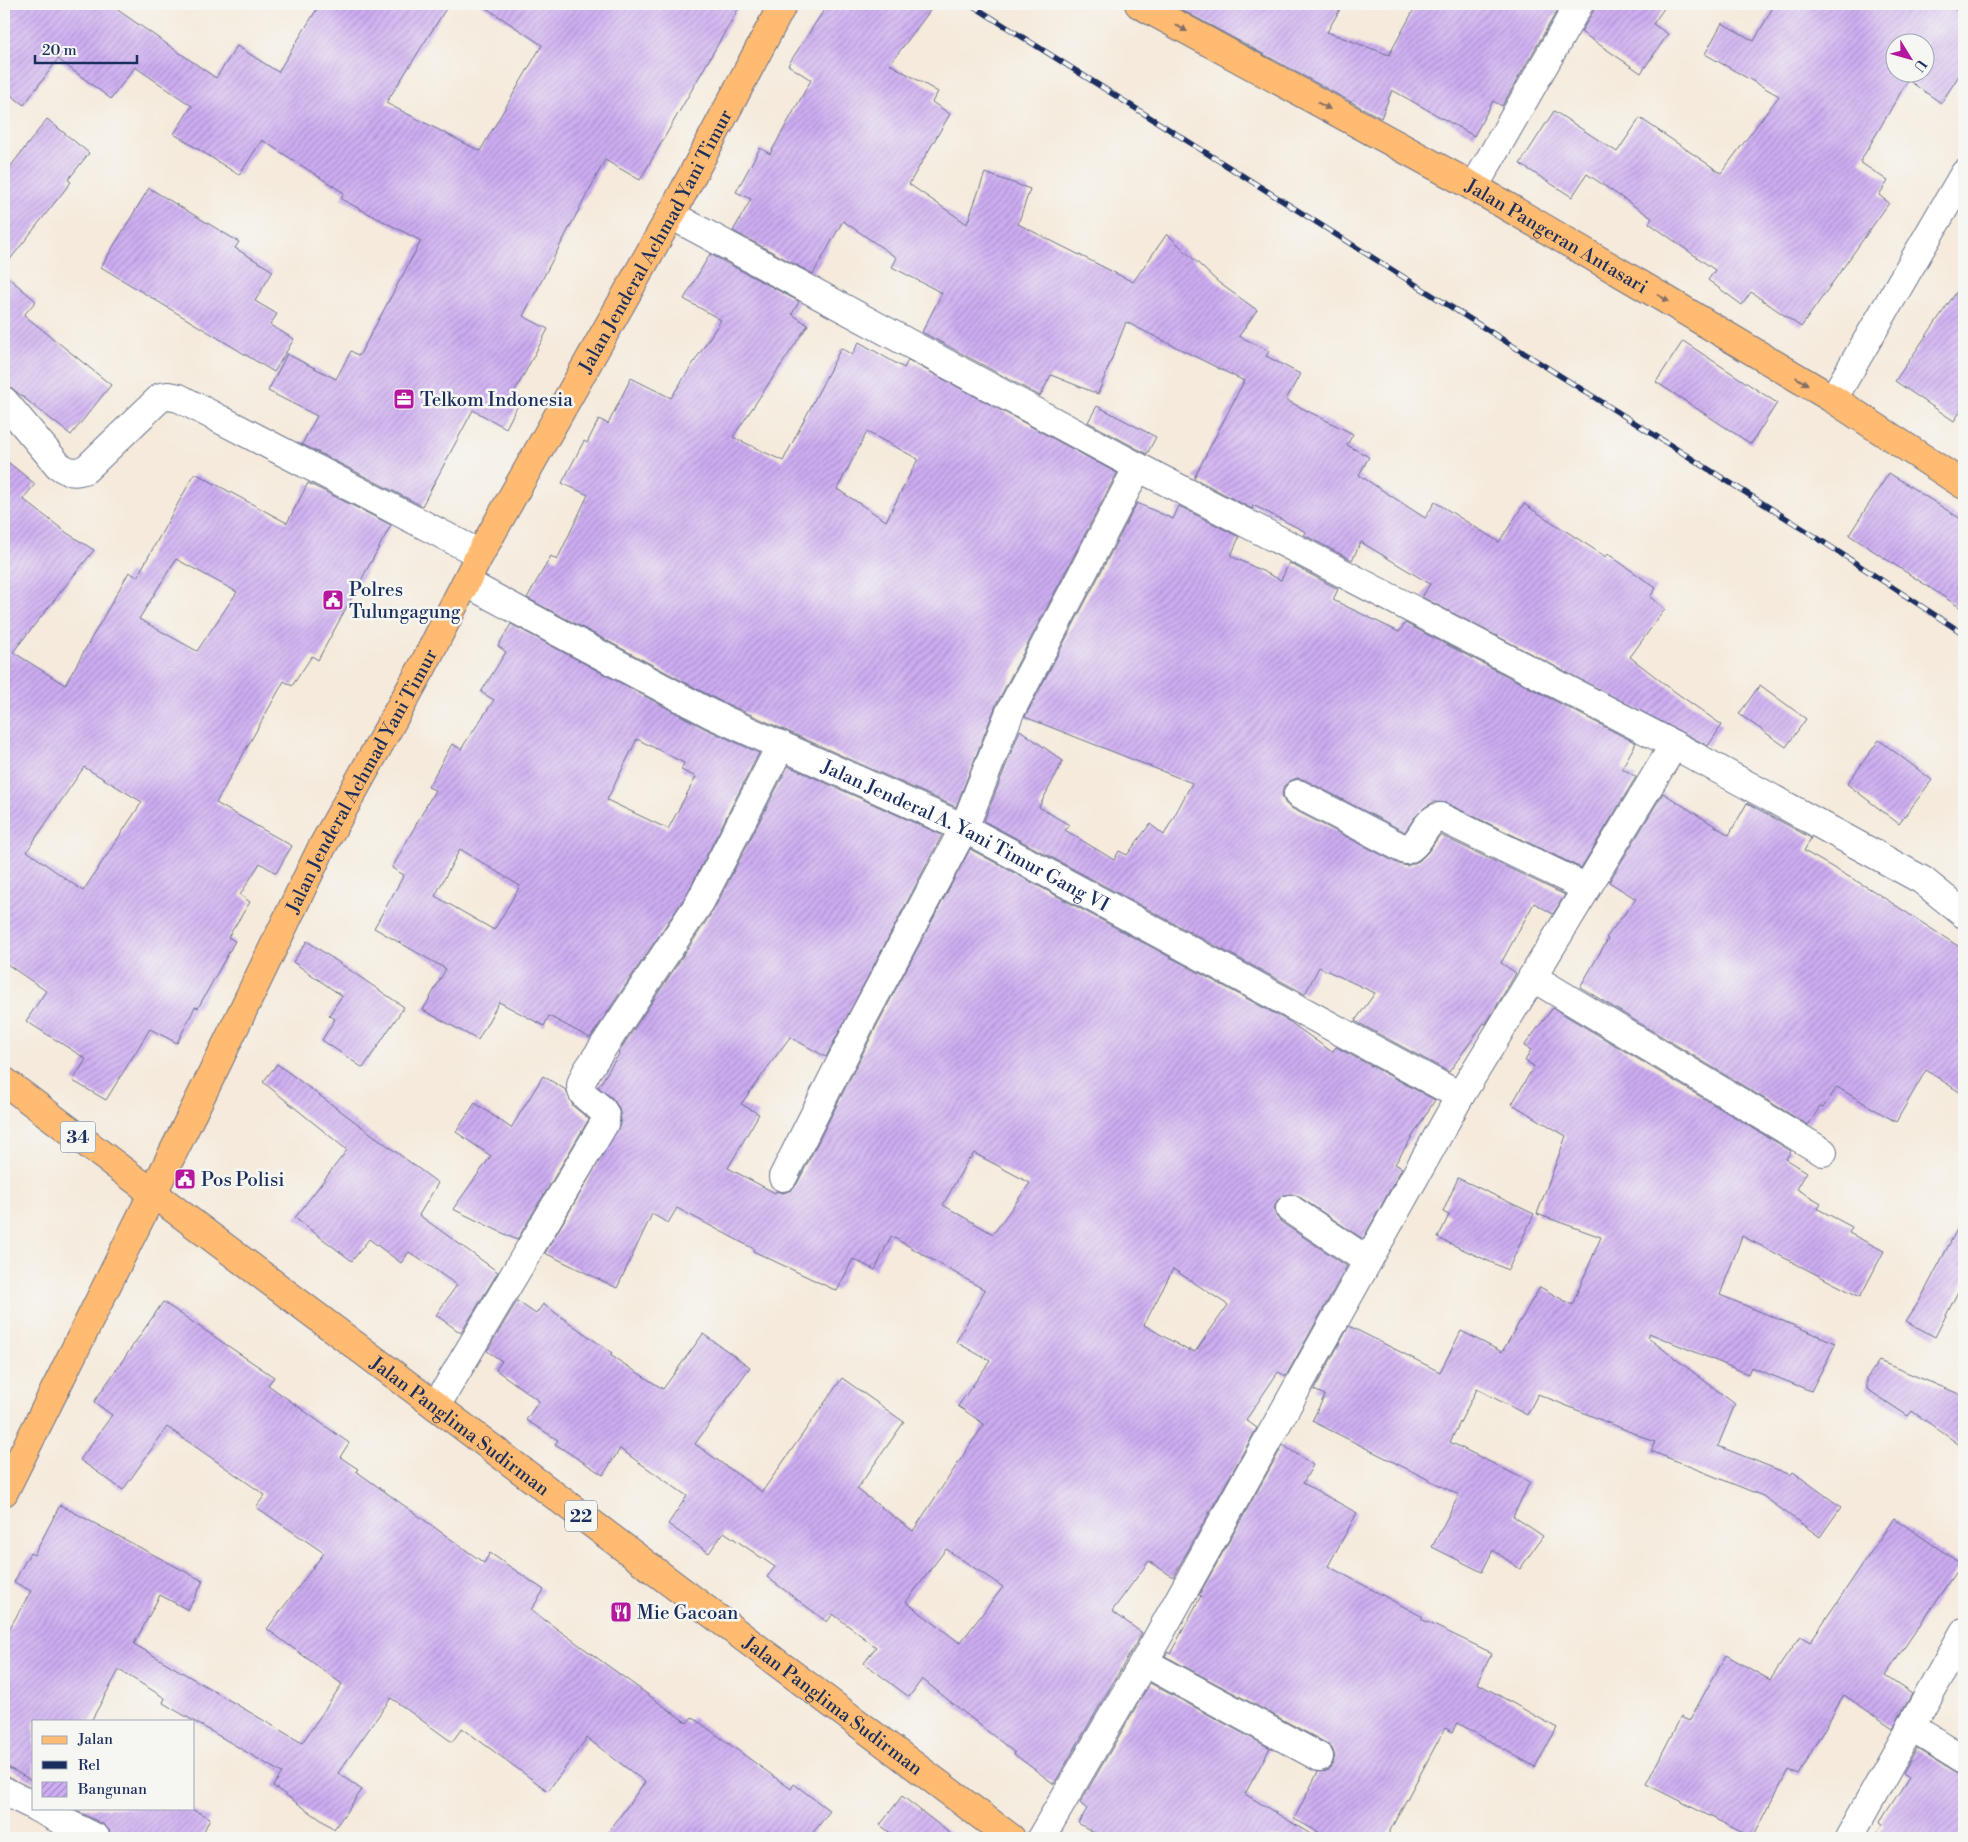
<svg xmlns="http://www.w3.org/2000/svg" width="1968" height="1842" font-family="'Libre Bodoni',serif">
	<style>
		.building { fill: url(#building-hatch); fill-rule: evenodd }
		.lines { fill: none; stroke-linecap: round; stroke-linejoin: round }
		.minor-casing { stroke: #67708a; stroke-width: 30 }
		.major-casing { stroke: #67708a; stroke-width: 30 }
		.highway-casing { stroke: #67708a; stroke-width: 30 }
		.minor { stroke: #fff; stroke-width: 28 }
		.major { stroke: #ffbb71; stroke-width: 28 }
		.highway { stroke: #ffbb71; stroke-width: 28 }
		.rail-casing { stroke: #1b2f5e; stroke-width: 5.5 }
		.rail { stroke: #f6f6f2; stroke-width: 4; stroke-dasharray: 11; stroke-linecap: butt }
		.oneway { fill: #826e67 }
		.labels { text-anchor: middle; stroke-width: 5; stroke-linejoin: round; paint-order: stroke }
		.shield { fill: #f6f6f2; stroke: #5d6b8a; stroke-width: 1 }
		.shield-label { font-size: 18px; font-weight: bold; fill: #1b2f5e }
		.street-label { font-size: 19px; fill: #1b2f5e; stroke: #f6f6f2 }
		.poi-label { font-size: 19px; fill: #1b2f5e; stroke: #f6f6f2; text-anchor: start }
	</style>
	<defs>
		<pattern id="building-hatch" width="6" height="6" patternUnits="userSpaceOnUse" patternTransform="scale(1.25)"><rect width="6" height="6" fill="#ceadf2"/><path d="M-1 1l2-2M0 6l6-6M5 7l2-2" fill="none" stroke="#a68dc7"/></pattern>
	</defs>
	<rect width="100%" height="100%" fill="#f6f6f2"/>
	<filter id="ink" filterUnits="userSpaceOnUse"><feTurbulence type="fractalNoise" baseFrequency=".02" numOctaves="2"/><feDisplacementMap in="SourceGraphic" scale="10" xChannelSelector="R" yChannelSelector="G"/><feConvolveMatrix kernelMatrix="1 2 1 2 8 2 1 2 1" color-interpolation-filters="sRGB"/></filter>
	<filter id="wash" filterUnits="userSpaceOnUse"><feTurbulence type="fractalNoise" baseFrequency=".0096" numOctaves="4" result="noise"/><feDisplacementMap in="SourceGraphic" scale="20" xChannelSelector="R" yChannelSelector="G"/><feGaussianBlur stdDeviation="1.12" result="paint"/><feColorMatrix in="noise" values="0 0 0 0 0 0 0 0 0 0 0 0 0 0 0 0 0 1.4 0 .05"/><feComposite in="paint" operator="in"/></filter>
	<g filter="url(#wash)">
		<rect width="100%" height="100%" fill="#f5eadb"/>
		<g id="blocks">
			<!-- building -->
			<path class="building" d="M 4,4 L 109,4 L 216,78 L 237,46 L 278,72 L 320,4 L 449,4 L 386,103 L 480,151 L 542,45 L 480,4 L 741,4 L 640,180 L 605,160 L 523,316 L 548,329 L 513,395 L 521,399 L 506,428 L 473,410 L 422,506 L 302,444 L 317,416 L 268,391 L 287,354 L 336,379 L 351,351 L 359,356 L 421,241 L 341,199 L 344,193 L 262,140 L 239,175 L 174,134 L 192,106 L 135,67 L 111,99 L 58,59 L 24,105 L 4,90 Z
				M 828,4 L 935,4 L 890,64 L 938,92 L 932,102 L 950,114 L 909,184 L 967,224 L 985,173 L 1030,189 L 1018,224 L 1133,282 L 1167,234 L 1219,283 L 1257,310 L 1239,336 L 1269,351 L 1266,356 L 1300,374 L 1286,400 L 1353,434 L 1347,445 L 1369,457 L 1359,475 L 1425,518 L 1435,502 L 1499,542 L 1524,504 L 1606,557 L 1608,554 L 1656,588 L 1650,597 L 1665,609 L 1630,657 L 1671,689 L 1722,725 L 1708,746 L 1422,597 L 1430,584 L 1361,542 L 1352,560 L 1304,535 L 1306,532 L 1253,505 L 1252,509 L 1194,478 L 1244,381 L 1126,322 L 1098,394 L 1051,375 L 1040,396 L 922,332 L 942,293 L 892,267 L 897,258 L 843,221 L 813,274 L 733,231 L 751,199 L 736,192 L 760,148 L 770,154 L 811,80 L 788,65 Z
				M 1171,4 L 1343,4 L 1327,32 L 1389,55 L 1417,4 L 1561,4 L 1502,106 L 1493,101 L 1474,136 L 1392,90 L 1381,118 Z
				M 1595,4 L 1667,4 L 1653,24 L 1668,34 L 1641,73 L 1581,32 L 1593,12 Z
				M 1775,4 L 1946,4 L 1964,15 L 1964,68 L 1941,103 L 1908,80 L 1860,162 L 1888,181 L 1879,195 L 1889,203 L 1801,327 L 1751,292 L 1742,305 L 1708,280 L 1715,270 L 1649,223 L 1652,218 L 1587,174 L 1572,197 L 1520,164 L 1554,111 L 1617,152 L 1640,118 L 1721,173 L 1779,96 L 1705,54 L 1722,23 L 1754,41 ZM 1896,42 L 1926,42 L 1926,72 L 1896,72 Z
				M 47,119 L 89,153 L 68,180 L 71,182 L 4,267 L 4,175 Z
				M 149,188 L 239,242 L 235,248 L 273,271 L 255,301 L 277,314 L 270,325 L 294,339 L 274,372 L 101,267 Z
				M 710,254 L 798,301 L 799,302 L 792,314 L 808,325 L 733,437 L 783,461 L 841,348 L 852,355 L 859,342 L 904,368 L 908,360 L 1117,473 L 996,705 L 956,807 L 718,700 L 527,598 L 551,556 L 557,560 L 588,495 L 562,483 L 584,441 L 587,443 L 599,419 L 608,424 L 631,378 L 671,398 L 721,320 L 684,299 ZM 867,432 L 918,459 L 886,521 L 837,489 Z
				M 4,274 L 36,301 L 24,315 L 111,385 L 71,435 L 4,382 Z
				M 1964,281 L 1964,406 L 1954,421 L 1895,381 Z
				M 1683,341 L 1777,403 L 1751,444 L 1656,382 Z
				M 1097,406 L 1156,437 L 1147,454 L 1088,422 Z
				M 4,459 L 35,484 L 23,499 L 67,533 L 94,550 L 13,652 L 65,685 L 129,572 L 137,577 L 195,473 L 287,523 L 308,483 L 391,525 L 318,660 L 312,656 L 292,686 L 284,681 L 216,803 L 292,846 L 276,873 L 260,863 L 240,895 L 250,902 L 228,937 L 235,941 L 198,1008 L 195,1007 L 177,1043 L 150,1029 L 106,1100 L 73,1081 L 86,1059 L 26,1021 L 46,991 L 4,962 ZM 176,559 L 237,592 L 197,651 L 139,619 ZM 84,767 L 142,802 L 83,891 L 27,851 Z
				M 1889,473 L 1964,521 L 1964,610 L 1849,535 Z
				M 1137,503 L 1173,519 L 1179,506 L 1239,537 L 1231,556 L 1281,580 L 1289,563 L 1338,589 L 1333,600 L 1399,632 L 1405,623 L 1636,743 L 1622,768 L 1636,777 L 1581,868 L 1446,803 L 1434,802 L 1425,807 L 1414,818 L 1405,832 L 1305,780 L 1297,778 L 1290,781 L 1284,786 L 1282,795 L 1285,803 L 1291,808 L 1399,864 L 1407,866 L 1419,861 L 1428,852 L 1440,835 L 1565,895 L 1553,914 L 1534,903 L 1501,963 L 1516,973 L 1486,1024 L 1484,1023 L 1449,1072 L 1355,1021 L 1375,993 L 1319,967 L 1305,994 L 984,821 L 1020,730 L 1063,761 L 1039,807 L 1069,825 L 1065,830 L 1114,860 L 1119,851 L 1127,855 L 1150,824 L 1164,835 L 1192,783 L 1025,717 Z
				M 511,624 L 704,728 L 759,753 L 687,894 L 590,1038 L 549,1016 L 544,1026 L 499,1002 L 478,1040 L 423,1010 L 446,969 L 374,928 L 404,875 L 392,868 L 435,790 L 428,787 L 452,744 L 461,749 L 494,700 L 481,692 L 506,652 L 498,646 ZM 637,739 L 684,763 L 681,770 L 696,777 L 668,829 L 607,800 ZM 460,849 L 520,886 L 494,930 L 435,896 Z
				M 1760,685 L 1806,719 L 1786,747 L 1739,714 Z
				M 1879,740 L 1932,780 L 1899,824 L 1847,784 Z
				M 788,766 L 942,835 L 826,1057 L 790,1037 L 741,1104 L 759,1114 L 728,1168 L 775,1193 L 776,1191 L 783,1193 L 791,1190 L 797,1184 L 877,1025 L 970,849 L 1290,1022 L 1332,1052 L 1336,1047 L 1435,1100 L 1395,1164 L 1402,1168 L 1363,1239 L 1298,1196 L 1291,1194 L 1284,1195 L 1277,1201 L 1274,1208 L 1276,1216 L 1281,1222 L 1347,1266 L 1286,1376 L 1278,1372 L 1246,1420 L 1257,1428 L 1173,1577 L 1149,1561 L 1112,1611 L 1142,1633 L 1054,1784 L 1014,1754 L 1015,1753 L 922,1679 L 909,1697 L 864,1663 L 876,1647 L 833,1614 L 827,1622 L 767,1577 L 775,1567 L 724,1532 L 709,1553 L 668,1524 L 687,1496 L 620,1449 L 603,1475 L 555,1444 L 558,1440 L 526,1420 L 539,1401 L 496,1370 L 502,1361 L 487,1351 L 517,1301 L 536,1314 L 543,1304 L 612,1353 L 610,1355 L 663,1389 L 703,1334 L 750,1367 L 695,1444 L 762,1492 L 842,1378 L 904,1422 L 857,1489 L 913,1531 L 984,1424 L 958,1406 L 990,1361 L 956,1342 L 985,1290 L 891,1236 L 875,1270 L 853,1259 L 837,1291 L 753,1251 L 754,1249 L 677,1208 L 668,1223 L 652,1214 L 617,1288 L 545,1253 L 619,1127 L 621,1120 L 619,1108 L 612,1098 L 598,1087 L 619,1054 L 618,1053 L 713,911 ZM 974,1153 L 1030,1183 L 993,1234 L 943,1205 L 969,1158 L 970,1159 ZM 1173,1269 L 1228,1305 L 1195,1352 L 1189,1349 L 1189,1351 L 1144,1325 ZM 946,1549 L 1003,1587 L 960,1643 L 906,1602 Z
				M 1663,793 L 1729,835 L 1747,803 L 1811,838 L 1804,851 L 1872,890 L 1964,950 L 1964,1095 L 1926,1070 L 1896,1122 L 1837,1087 L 1823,1108 L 1820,1107 L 1808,1125 L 1580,987 L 1608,939 L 1606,938 L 1636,899 L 1609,882 Z
				M 307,941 L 404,1007 L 363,1068 L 322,1040 L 335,1019 L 329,1015 L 342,996 L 293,962 Z
				M 1553,1008 L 1791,1151 L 1786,1159 L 1807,1172 L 1797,1189 L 1821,1203 L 1818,1209 L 1852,1227 L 1849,1233 L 1884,1251 L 1860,1297 L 1742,1236 L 1720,1295 L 1836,1343 L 1811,1391 L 1751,1367 L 1748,1374 L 1649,1333 L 1647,1337 L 1735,1404 L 1718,1446 L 1791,1475 L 1793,1472 L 1841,1507 L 1820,1537 L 1763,1496 L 1651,1451 L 1655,1442 L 1538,1394 L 1527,1415 L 1477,1389 L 1450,1442 L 1530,1482 L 1513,1516 L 1543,1536 L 1520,1569 L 1493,1550 L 1482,1572 L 1432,1547 L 1459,1495 L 1312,1421 L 1325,1395 L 1314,1390 L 1349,1326 L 1440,1372 L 1461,1331 L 1502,1352 L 1540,1287 L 1572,1305 L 1601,1237 L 1537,1214 L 1566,1136 L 1512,1104 L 1534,1066 L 1525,1061 L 1531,1050 L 1524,1046 Z
				M 277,1064 L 438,1183 L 419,1215 L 498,1272 L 461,1333 L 436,1315 L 457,1285 L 409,1252 L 401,1263 L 369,1239 L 352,1261 L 295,1218 L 347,1150 L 263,1082 Z
				M 543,1076 L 566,1090 L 573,1106 L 589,1119 L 517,1240 L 453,1209 L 491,1156 L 456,1132 L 475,1103 L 511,1128 Z
				M 1458,1178 L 1534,1214 L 1508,1270 L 1438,1238 L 1449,1215 L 1443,1212 Z
				M 1964,1216 L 1964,1280 L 1935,1337 L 1906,1321 L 1920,1300 Z
				M 163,1302 L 274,1377 L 268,1385 L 349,1443 L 340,1457 L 358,1469 L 356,1471 L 484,1563 L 490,1553 L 544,1590 L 531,1610 L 687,1723 L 692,1717 L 791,1789 L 794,1784 L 830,1811 L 809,1838 L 604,1838 L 645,1782 L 587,1738 L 548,1791 L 462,1728 L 452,1742 L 391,1698 L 338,1773 L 362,1790 L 334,1829 L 273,1786 L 282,1773 L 163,1703 L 165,1698 L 119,1670 L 91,1721 L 34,1721 L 34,1782 L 4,1765 L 4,1638 L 31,1591 L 14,1582 L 30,1553 L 34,1555 L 60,1505 L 203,1581 L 188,1610 L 160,1595 L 134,1644 L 302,1743 L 342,1684 L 267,1629 L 324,1553 L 256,1507 L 265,1495 L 167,1427 L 123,1490 L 80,1460 L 112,1415 L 94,1402 Z
				M 1879,1361 L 1964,1396 L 1964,1448 L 1912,1411 L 1908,1416 L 1867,1389 L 1867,1378 Z
				M 1283,1445 L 1313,1465 L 1303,1483 L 1357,1513 L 1328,1566 L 1423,1617 L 1421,1619 L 1492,1653 L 1477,1683 L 1557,1728 L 1535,1767 L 1458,1723 L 1453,1732 L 1445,1728 L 1386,1838 L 1330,1838 L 1294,1819 L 1318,1772 L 1327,1771 L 1333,1764 L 1335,1756 L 1332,1748 L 1326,1743 L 1165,1656 L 1168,1652 L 1170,1654 L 1201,1596 L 1199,1595 Z
				M 1894,1518 L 1961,1564 L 1885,1676 L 1912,1694 L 1893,1728 L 1844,1695 L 1798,1775 L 1788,1770 L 1753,1838 L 1646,1784 L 1681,1717 L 1689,1721 L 1726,1655 L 1770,1680 L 1800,1636 L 1810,1642 Z
				M 1150,1683 L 1270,1748 L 1245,1794 L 1317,1838 L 1103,1838 L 1078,1823 L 1087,1809 L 1080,1803 Z
				M 1917,1749 L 1956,1773 L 1964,1776 L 1964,1838 L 1875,1838 L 1883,1825 L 1880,1823 L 1909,1778 L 1903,1774 Z
				M 902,1796 L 956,1838 L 897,1838 L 880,1825 Z
				M 76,1808 L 189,1808 L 210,1818 L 201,1838 L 111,1838 L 109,1830 L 103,1824 L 75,1810 Z"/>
		</g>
	</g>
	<g filter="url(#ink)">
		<use href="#blocks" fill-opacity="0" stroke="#67708a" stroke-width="1"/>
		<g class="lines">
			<!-- minor casing -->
			<g class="minor-casing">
				<g id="minor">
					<path d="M 1474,187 L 1579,4"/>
					<path d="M 671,215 L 1138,467 L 1674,745 L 1922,880 L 1964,914"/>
					<path d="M 1833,399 L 1964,174"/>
					<path d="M 4,401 L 58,465 C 68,472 74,474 86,469 L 161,397 L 169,396 L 179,398 L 480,554"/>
					<path id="s1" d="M 467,583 L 711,714 L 964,828 L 1460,1096"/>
					<path d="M 1298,794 L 1406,850 C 1422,844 1423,821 1440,817 L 1587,888"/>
					<path d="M 1532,977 L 1823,1152"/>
					<path d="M 783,1177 L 863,1018 L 964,828 L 1010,712 L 1138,467"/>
					<path d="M 1290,1209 L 1368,1261"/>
					<path d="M 436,1406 L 604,1124 C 612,1105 581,1103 581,1086 C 581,1081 585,1075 587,1071 L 700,902 L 781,745"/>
					<path d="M 1144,1662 L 1319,1757"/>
					<path d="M 1911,1727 L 1964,1760"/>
					<path d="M 4,1791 L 34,1806"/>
					<path d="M 37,1808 L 96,1838"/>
					<path d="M 1041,1838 L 1144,1662 L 1460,1096 L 1674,745"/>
					<path d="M 1849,1838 L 1964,1632"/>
				</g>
			</g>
			<!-- major casing -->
			<g class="major-casing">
				<g id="major">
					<path id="s2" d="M 1139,4 L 1474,187 L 1660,296 L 1833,399 L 1964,485"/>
					<path id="s3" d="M 4,1492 L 210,1078 L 321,849 L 423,666 L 480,554 L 671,215 L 783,4"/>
				</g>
			</g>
			<!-- highway casing -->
			<g class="highway-casing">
				<g id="highway">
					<path id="s4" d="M 4,1081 C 338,1335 675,1586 1011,1838"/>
				</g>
			</g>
			<!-- minor -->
			<use href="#minor" class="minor"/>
			<!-- major -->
			<use href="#major" class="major"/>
			<!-- highway -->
			<use href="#highway" class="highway"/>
			<!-- rail casing -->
			<g class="rail-casing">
				<path id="rail" d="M 970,4 L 1805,530 L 1964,634"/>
			</g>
			<!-- rail -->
			<use href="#rail" class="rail"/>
		</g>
		<!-- one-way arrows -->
		<defs><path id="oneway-solid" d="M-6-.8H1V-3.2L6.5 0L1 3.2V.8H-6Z" transform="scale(1.25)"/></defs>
		<g class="oneway">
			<use href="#oneway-solid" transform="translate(1181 28) rotate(29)"/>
			<use href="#oneway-solid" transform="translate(1324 106) rotate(28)"/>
			<use href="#oneway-solid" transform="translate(1663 298) rotate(31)"/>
			<use href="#oneway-solid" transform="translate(1802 381) rotate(31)"/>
		</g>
	</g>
	<!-- icons -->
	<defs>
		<g id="office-square" transform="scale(1.125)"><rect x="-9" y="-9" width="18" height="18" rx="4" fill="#b5179e" stroke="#f6f6f2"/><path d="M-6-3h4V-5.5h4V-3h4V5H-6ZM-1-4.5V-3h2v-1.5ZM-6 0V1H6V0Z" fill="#fff"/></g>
		<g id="civic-square" transform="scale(1.125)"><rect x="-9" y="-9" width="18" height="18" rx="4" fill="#b5179e" stroke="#f6f6f2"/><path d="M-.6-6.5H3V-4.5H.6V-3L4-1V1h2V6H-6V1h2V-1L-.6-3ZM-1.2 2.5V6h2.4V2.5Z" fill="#fff"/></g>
		<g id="restaurant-square" transform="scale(1.125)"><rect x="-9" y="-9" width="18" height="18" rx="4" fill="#b5179e" stroke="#f6f6f2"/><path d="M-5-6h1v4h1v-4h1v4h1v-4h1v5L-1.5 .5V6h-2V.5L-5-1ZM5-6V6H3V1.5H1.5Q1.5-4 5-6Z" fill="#fff"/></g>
	</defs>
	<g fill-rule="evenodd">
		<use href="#office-square" x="404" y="399"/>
		<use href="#civic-square" x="333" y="600"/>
		<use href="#civic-square" x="185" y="1179"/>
		<use href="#restaurant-square" x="621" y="1612"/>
	</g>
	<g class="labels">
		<!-- shield labels -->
		<g class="shield">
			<rect x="60.5" y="1121.5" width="35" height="31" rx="4"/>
			<rect x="565" y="1500.5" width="32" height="31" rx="4"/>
		</g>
		<g class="shield-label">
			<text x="78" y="1143">34</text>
			<text x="581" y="1522">22</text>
		</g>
		<!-- street labels -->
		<g class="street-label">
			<text dy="7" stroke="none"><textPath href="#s2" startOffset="478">Jalan Pangeran Antasari</textPath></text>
			<text dy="7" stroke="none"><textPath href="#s3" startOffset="1411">Jalan Jenderal Achmad Yani Timur</textPath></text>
			<text dy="7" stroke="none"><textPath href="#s3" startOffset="796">Jalan Jenderal Achmad Yani Timur</textPath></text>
			<text dy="7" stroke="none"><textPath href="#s1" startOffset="559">Jalan Jenderal A. Yani Timur Gang VI</textPath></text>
			<text dy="7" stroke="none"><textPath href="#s4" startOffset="572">Jalan Panglima Sudirman</textPath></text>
			<text dy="7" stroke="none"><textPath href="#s4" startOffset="1038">Jalan Panglima Sudirman</textPath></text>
		</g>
		<!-- poi labels -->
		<g class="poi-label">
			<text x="420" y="406">Telkom Indonesia</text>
			<text x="349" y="596">Polres<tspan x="349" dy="22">Tulungagung</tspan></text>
			<text x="201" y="1186">Pos Polisi</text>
			<text x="637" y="1619">Mie Gacoan</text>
		</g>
	</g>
	<!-- margin -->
	<rect width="1968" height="1842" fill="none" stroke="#f6f6f2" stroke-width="20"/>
	<!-- legend -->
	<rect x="32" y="1720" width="162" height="90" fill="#f6f6f2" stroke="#9ea6b7"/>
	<rect x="42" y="1736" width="25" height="8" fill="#ffbb71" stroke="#9ea6b7"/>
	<text x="78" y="1744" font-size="15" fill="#1b2f5e">Jalan</text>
	<rect x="42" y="1761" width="25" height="8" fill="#1b2f5e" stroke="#9ea6b7"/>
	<text x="78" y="1770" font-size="15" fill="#1b2f5e">Rel</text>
	<rect x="42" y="1782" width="25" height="15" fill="url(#building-hatch)" stroke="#9ea6b7"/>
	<text x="78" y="1794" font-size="15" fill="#1b2f5e">Bangunan</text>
	<!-- north arrow -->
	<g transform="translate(1910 58) rotate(127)"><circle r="24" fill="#f6f6f2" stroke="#9ea6b7"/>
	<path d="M0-4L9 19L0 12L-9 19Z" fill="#b5179e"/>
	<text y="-8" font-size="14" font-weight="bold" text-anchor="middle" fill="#1b2f5e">U</text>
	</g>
	<!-- scale -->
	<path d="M35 55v8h102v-8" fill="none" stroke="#1b2f5e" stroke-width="2.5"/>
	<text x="42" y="55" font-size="15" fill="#1b2f5e" stroke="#f6f6f2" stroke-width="4" paint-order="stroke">20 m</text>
</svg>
